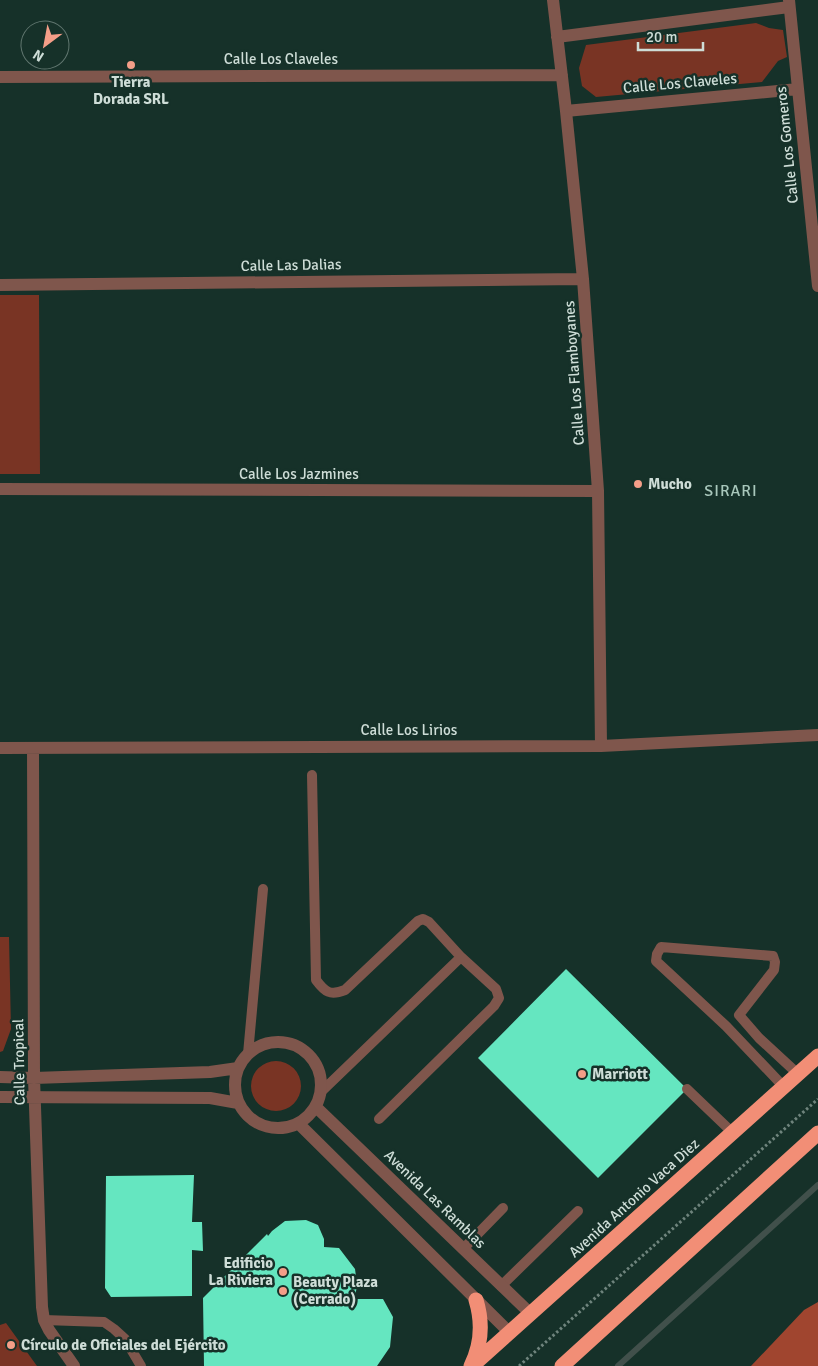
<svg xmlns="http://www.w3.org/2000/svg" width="818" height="1366" font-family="Signika,sans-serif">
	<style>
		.green { fill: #793424 }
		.forest { fill: #a0452f }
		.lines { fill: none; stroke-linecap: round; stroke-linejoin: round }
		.stream { stroke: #41504b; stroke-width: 6 }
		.building { fill: #65e6c0 }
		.path { stroke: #6f847d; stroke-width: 3; stroke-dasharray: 2.5 2.5; stroke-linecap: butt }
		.lane { stroke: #7f564c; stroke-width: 10 }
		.street { stroke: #7f564c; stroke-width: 12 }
		.highway { stroke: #f28e76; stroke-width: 15 }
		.poi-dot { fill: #f49e88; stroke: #163129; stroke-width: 2 }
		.labels { text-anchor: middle; stroke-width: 5; stroke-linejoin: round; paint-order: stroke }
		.street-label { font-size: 15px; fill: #ceddd7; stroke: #163129 }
		.poi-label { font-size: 15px; font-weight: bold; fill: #ceddd7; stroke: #163129; text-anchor: start }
		.neighbourhood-label { font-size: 16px; letter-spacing: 1px; fill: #a8c7bb; stroke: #163129 }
	</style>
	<rect width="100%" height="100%" fill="#163129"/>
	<!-- green -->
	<path class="green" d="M 756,23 L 769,28 L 783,30 L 787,57 L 778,61 L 762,82 L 596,97 L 582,86 L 579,68 L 586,45 Z
		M 0,295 L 39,295 L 40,474 L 0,474 Z
		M 0,937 L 9,937 L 11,1029 L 3,1051 L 0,1052 Z
		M251 1086a25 25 0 1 1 50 0a25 25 0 1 1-50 0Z
		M 6,1323 L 37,1366 L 0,1366 L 0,1325 Z"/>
	<!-- forest -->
	<path class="forest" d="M 818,1302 L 818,1366 L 751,1366 L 804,1310 Z"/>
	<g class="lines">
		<!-- stream -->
		<path class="stream" d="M 618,1366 L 818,1185"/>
	</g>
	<!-- building -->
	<path class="building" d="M 566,969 L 687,1089 L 598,1178 L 478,1058 Z
		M 194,1175 L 192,1222 L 202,1222 L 203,1251 L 192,1250 L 192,1296 L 111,1297 L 105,1288 L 106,1176 Z
		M 306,1220 L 318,1225 L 324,1239 L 324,1247 L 339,1248 L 355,1269 L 357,1284 L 355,1299 L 383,1299 L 393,1317 L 390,1347 L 377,1366 L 204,1366 L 203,1298 L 267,1234 L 268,1236 L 272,1231 L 285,1221 Z"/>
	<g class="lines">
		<!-- path -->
		<path class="path" d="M 519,1366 L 818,1099"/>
		<!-- lane -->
		<path class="lane" d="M 312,775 L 316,980 C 325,992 330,996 345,990 L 418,921 L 423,919 L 429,922 L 461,957
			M 248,1054 L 263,889
			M 784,1087 L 726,1026 L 656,961 L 657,954 L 661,947 L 773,956 L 775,962 L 774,970 L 739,1015 L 759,1038 L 798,1074
			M 687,1089 L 733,1133
			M 322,1091 L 461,957 L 496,989 L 499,998 L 494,1006 L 379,1119
			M 463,1249 L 503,1208
			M 501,1286 L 578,1211
			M 44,1320 L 104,1322 L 114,1329 L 125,1339 L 141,1366"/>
		<!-- street -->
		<path class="street" d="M 553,0 L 566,111 L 583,279 L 598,491 L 601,746
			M 789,0 L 818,286
			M 557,37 L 789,7
			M 0,77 L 562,75
			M 566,111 L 798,89
			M 0,285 L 583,279
			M 0,489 L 598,491
			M 0,748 L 601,746 L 818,735
			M 33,748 L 34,1078 L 42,1307 L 44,1320 L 49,1330 L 74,1366
			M235 1085a43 43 0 1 1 86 0a43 43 0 1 1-86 0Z
			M 0,1077 L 34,1078 L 210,1072 L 238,1068
			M 0,1097 L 210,1098 L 238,1103
			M 316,1107 L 531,1314
			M 299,1124 L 510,1333"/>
		<!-- highway -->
		<path class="highway" d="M 471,1366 C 482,1344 483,1323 476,1300
			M 472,1366 L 818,1056
			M 562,1366 L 818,1133"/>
	</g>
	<!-- markers -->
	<g class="poi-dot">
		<circle cx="131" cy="65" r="5"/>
		<circle cx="638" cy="484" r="5"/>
		<circle cx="582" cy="1074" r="5"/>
		<circle cx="283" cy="1272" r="5"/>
		<circle cx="283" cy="1291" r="5"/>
		<circle cx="11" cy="1345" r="5"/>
	</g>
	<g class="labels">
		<!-- street labels -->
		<g class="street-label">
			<text x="281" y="64">Calle Los Claveles</text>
			<text transform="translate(680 83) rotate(-5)" y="5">Calle Los Claveles</text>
			<text transform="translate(787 145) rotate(-96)" y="5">Calle Los Gomeros</text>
			<text transform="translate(291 265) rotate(-1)" y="5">Calle Las Dalias</text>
			<text transform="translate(574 373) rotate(-94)" y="5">Calle Los Flamboyanes</text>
			<text x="299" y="479">Calle Los Jazmines</text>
			<text x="409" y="735">Calle Los Lirios</text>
			<text transform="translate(19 1062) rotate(-91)" y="5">Calle Tropical</text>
			<text transform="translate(634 1198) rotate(-42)" y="5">Avenida Antonio Vaca Diez</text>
			<text transform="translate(435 1199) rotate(44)" y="5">Avenida Las Ramblas</text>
		</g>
		<!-- poi labels -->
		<g class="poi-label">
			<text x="131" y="87" text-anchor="middle">Tierra<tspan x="131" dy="17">Dorada SRL</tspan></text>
			<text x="648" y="489">Mucho</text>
			<text x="592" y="1079">Marriott</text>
			<text x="273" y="1268" text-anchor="end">Edificio<tspan x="273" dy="17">La Riviera</tspan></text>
			<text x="293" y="1287">Beauty Plaza<tspan x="293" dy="17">(Cerrado)</tspan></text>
			<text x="21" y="1350">Círculo de Oficiales del Ejército</text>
		</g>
		<!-- neighbourhood labels -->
		<g class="neighbourhood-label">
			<text x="731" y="496">SIRARI</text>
		</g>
	</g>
	<!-- north arrow -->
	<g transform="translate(45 45) rotate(212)"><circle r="24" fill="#163129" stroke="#60766f"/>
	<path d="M0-4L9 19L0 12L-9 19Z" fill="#f49e88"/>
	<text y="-8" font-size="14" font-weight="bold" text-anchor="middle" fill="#ceddd7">N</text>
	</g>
	<!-- scale -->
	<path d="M638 42v8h65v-8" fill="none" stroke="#ceddd7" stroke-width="2.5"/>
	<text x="646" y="42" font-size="15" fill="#ceddd7" stroke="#163129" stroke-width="4" paint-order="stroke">20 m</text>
</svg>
